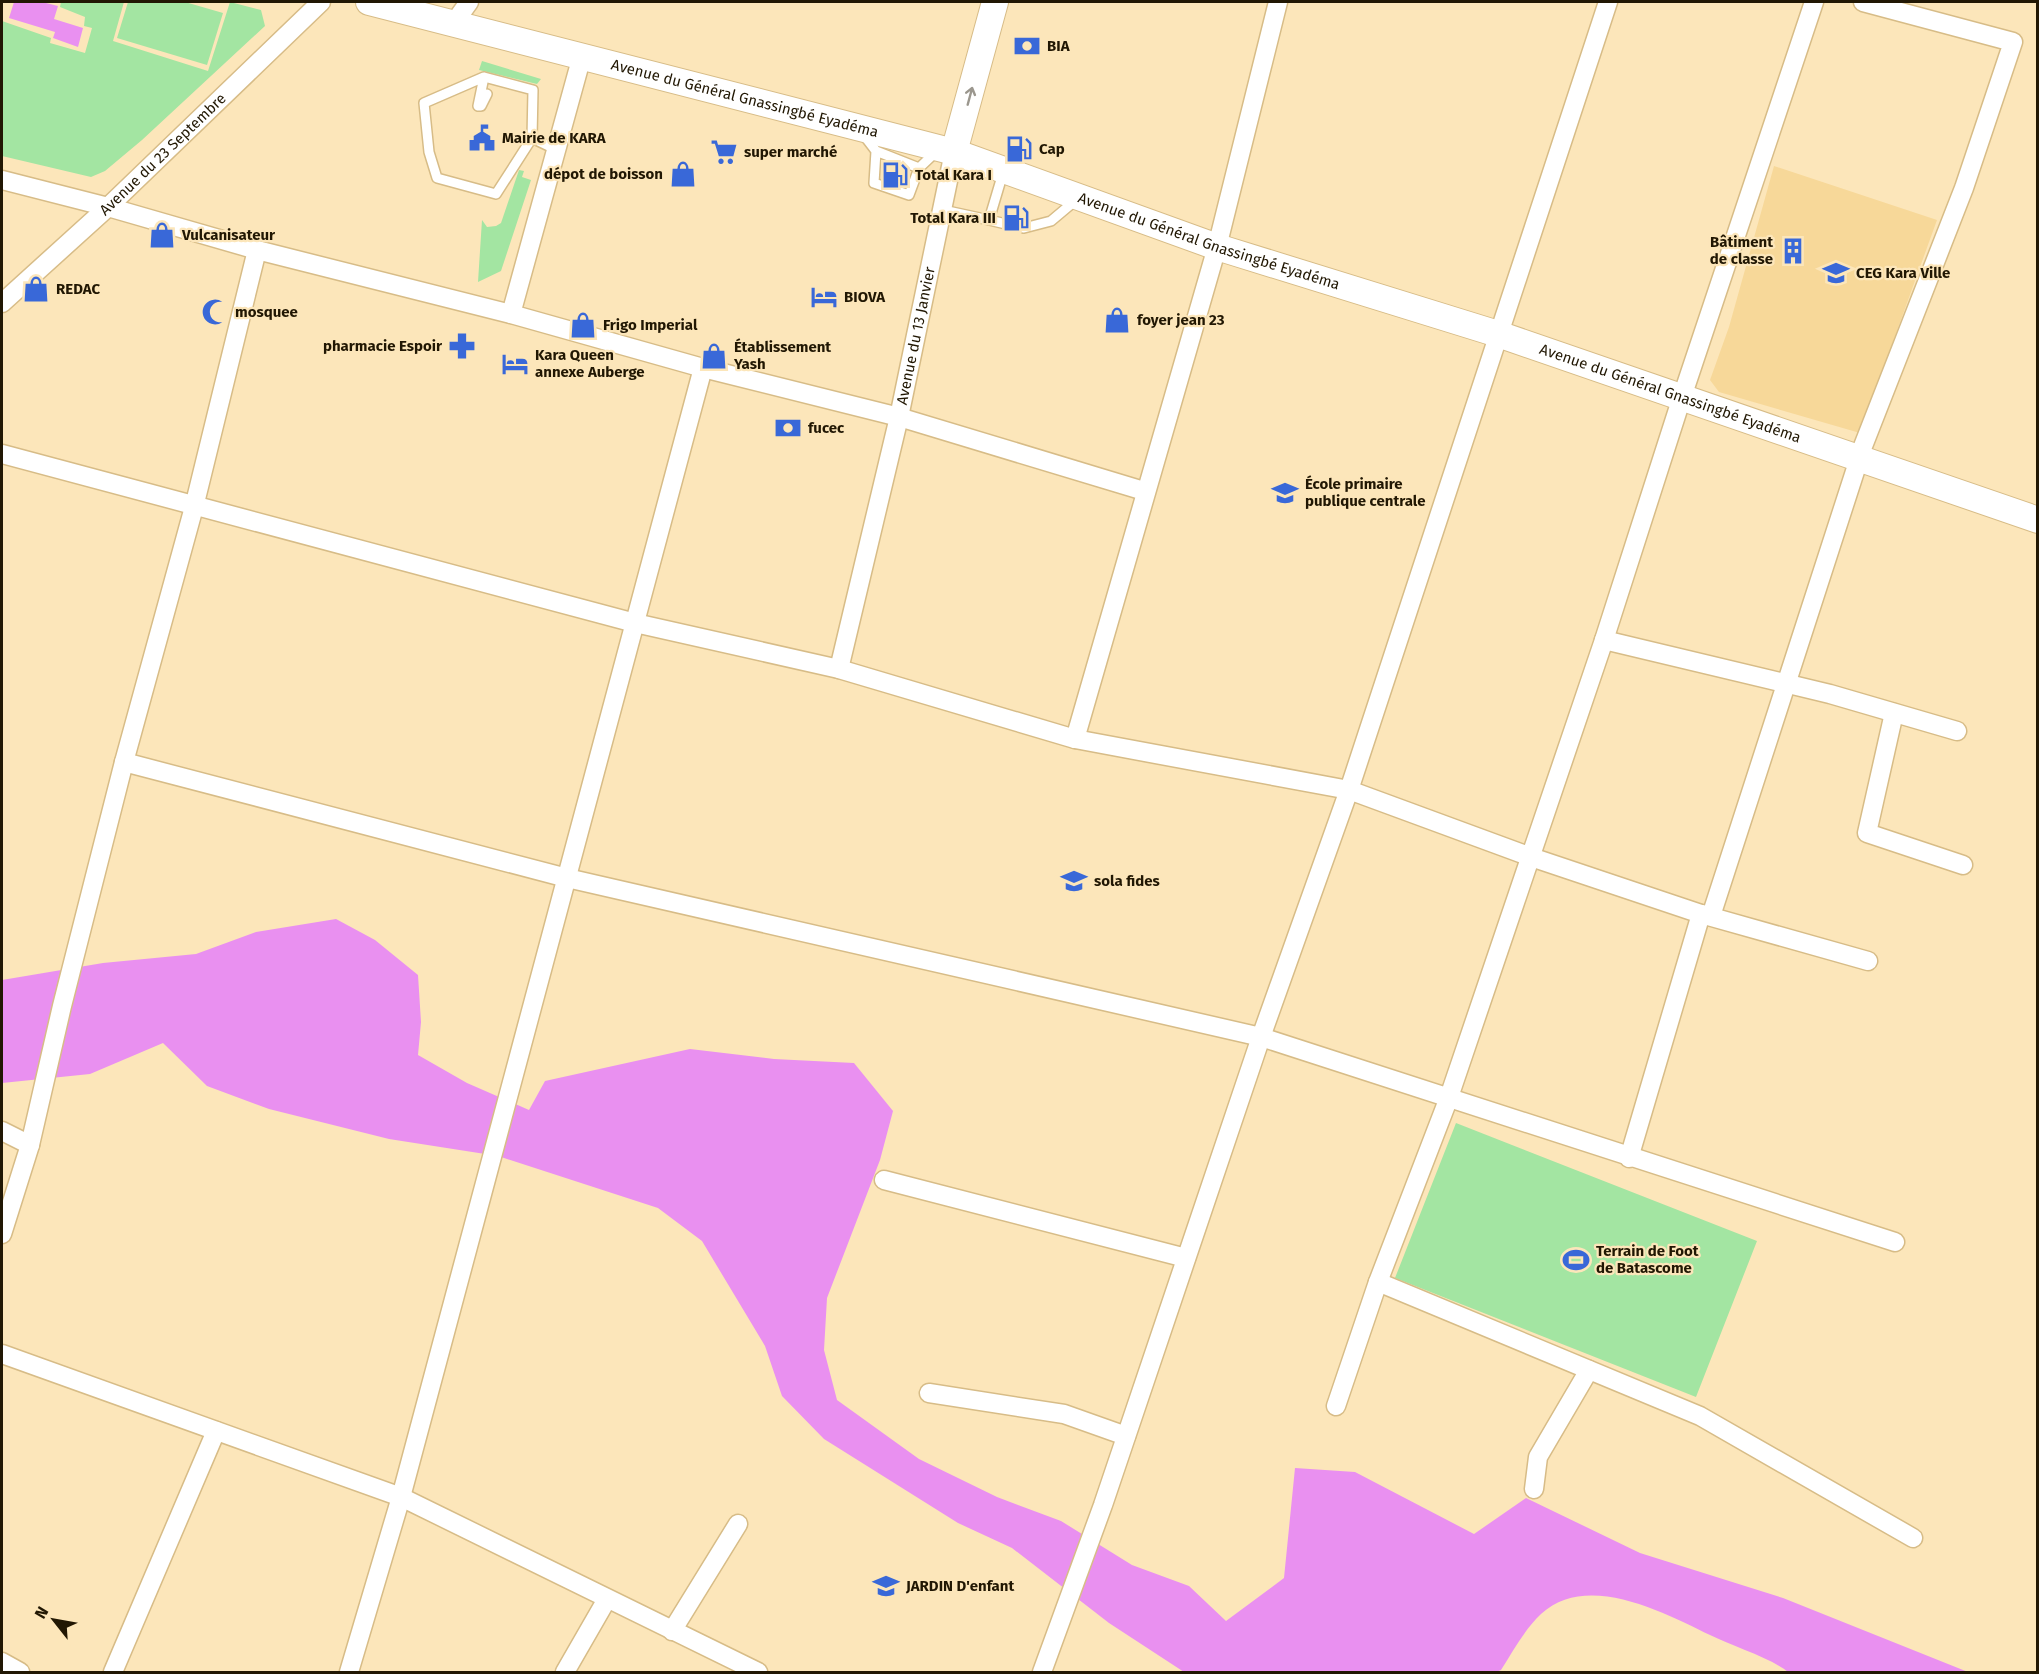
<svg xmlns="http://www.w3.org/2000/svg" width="2039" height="1674" font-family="'Fira Sans',sans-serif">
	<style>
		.built { fill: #f7d899 }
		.grass { fill: #a3e5a2 }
		.water { fill: #e990f0 }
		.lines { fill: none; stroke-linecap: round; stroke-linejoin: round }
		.lane-casing { stroke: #d7bc87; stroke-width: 12 }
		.street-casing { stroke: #d7bc87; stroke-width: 21 }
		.secondary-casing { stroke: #d7bc87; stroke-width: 28 }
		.lane { stroke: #fff; stroke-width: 9 }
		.street { stroke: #fff; stroke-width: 18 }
		.secondary { stroke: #fff; stroke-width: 26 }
		.oneway { stroke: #9b978e }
		.labels { text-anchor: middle; stroke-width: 4.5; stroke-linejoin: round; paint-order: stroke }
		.poi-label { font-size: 15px; font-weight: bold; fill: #211703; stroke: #fce6ba; text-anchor: start }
		.street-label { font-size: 15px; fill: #211703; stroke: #fce6ba }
	</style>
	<rect width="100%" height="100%" fill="#fce6ba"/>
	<!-- built -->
	<path class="built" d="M 1774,166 L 1937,220 L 1860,433 L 1719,392 L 1710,380 L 1729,327 Z"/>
	<!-- grass -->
	<path class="grass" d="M 61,2 L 124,2 L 113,41 L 208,71 L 230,2 L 261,10 L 265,26 L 142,140 L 105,171 L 91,177 L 2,156 L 2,21 L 51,38 L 50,43 L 85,53 L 92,28 L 84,26 L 85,17 L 60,7 Z
		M 128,2 L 185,2 L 223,13 L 207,65 L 117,38 Z
		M 482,61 L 541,79 L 537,84 L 479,70 Z
		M 519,170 L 524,171 L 522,177 L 531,180 L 501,271 L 478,282 L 482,220 L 487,227 L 496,226 L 501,223 Z
		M 1456,1123 L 1757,1241 L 1696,1397 L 1395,1278 Z"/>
	<!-- water -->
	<path class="water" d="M 14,2 L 42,2 L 58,6 L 54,19 L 83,28 L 78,47 L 53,38 L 55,32 L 9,18 Z
		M 336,919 L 375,940 L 418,975 L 421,1022 L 418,1055 L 467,1083 L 529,1110 L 545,1081 L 690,1049 L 774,1059 L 854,1063 L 893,1111 L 880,1160 L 827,1298 L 824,1350 L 837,1400 L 919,1459 L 997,1497 L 1061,1521 L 1132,1565 L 1189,1586 L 1226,1621 L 1284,1578 L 1295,1468 L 1355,1472 L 1474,1534 L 1526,1498 L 1640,1553 L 1783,1598 L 1968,1672 L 1788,1672 C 1771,1658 1732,1646 1710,1635 C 1665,1613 1587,1571 1541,1614 C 1525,1629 1513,1651 1501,1670 L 1496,1672 L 1184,1672 L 1109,1623 L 1012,1548 L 958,1523 L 824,1439 L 782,1396 L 765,1346 L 702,1241 L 658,1208 L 498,1156 L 389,1139 L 269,1109 L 207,1086 L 163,1043 L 90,1074 L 2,1083 L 2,980 L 103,963 L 196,954 L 256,932 Z"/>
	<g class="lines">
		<!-- lane casing -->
		<g class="lane-casing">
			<path id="lane" d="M 484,77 L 533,90 L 532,138 L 496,194 L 437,178 L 429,152 L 424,103 Z
				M 484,77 L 478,106 L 481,106 L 487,94
				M 863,134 L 876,151 L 919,168 L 938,150
				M 532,138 L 557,150
				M 876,151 L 874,183 L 909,195 L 919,168
				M 943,210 L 989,220 L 1003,173
				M 989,220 L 1006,224
				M 1024,228 L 1051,221 L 1076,200"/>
		</g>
		<!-- street casing -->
		<g class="street-casing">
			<g id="street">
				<path d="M 454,23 L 469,2"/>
				<path d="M 2,180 L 108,207 L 257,250 L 511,314 L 703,368 L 899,417 L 1144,491"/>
				<path id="s1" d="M 2,303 L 108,207 L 321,2"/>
				<path d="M 511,314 L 582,56"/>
				<path d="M 2,454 L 635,623 L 839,669 L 1075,739 L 1349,790 L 1531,857 L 1701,914 L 1868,961"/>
				<path d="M 1858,459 L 1964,188 L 2013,42 L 1863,2"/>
				<path d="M 1604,640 L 1830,694 L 1957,731"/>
				<path id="s2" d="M 839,669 L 899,417 L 954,152"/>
				<path d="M 1894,713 L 1867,833 L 1963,865"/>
				<path d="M 1075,739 L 1217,247 L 1278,2"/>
				<path d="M 124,762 L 567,878 L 1261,1037 L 1895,1242"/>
				<path d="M 1711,916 L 1859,459"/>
				<path d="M 2,1131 L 30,1145"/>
				<path d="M 1629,1158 L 1701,914"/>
				<path d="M 884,1180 L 1186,1258"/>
				<path d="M 2,1234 L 30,1145 L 62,1006 L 124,762 L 194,507 L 257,250"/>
				<path d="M 1378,1282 L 1700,1416 L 1913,1538"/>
				<path d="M 2,1354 L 401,1497 L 758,1672"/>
				<path d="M 929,1393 L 1064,1414 L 1126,1436"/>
				<path d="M 1336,1406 L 1378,1282 L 1448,1100 L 1604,640 L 1682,397 L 1814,2"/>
				<path d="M 1534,1489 L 1538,1457 L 1589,1370"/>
				<path d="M 672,1631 L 738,1524"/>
				<path d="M 2,1662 L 20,1672"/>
				<path d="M 113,1672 L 216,1431"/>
				<path d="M 349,1672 L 401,1497 L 703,368"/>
				<path d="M 565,1672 L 607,1599"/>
				<path d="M 1042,1672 L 1103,1505 L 1261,1037 L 1349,790 L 1608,2"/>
			</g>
		</g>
		<!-- secondary casing -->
		<g class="secondary-casing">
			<g id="secondary">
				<path id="s3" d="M 369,2 L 954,152 L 1217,247 L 1498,334 L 2038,520"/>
				<path d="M 954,152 L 995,2"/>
			</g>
		</g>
		<!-- lane -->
		<use href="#lane" class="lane"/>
		<!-- street -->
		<use href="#street" class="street"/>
		<!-- secondary -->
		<use href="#secondary" class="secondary"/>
	</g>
	<!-- one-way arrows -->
	<defs><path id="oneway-shaft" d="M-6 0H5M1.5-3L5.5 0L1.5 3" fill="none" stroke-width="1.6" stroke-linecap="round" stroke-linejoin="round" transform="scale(1.5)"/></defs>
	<use class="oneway" href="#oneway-shaft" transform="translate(970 96) rotate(-75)"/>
	<!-- icons -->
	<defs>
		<g id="bank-bare" transform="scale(2.07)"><path d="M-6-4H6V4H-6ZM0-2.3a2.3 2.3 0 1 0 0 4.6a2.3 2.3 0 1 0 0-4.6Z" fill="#3968d8" stroke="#fce6ba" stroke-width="2.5" paint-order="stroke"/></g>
		<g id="civic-bare" transform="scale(2.07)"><path d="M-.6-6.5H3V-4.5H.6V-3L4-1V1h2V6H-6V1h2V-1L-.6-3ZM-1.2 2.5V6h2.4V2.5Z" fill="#3968d8" stroke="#fce6ba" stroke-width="2.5" paint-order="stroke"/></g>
		<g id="fuel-bare" transform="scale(2.07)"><path d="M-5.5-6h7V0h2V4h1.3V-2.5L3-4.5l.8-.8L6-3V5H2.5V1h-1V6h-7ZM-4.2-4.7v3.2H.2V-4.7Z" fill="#3968d8" stroke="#fce6ba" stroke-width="2.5" paint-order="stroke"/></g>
		<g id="supermarket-bare" transform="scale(2.07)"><path d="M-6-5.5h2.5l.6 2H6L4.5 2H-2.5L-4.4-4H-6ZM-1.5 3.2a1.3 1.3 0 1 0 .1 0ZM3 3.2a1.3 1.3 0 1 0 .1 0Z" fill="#3968d8" stroke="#fce6ba" stroke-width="2.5" paint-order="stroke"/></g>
		<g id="shop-bare" transform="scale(2.07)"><path d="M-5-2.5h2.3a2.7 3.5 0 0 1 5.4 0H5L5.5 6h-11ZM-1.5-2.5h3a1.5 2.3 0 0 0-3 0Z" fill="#3968d8" stroke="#fce6ba" stroke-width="2.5" paint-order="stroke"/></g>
		<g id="building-bare" transform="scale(2.07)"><path d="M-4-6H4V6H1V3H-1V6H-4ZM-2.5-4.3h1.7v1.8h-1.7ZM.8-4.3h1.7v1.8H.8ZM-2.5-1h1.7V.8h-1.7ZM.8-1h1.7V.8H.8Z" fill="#3968d8" stroke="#fce6ba" stroke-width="2.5" paint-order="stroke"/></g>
		<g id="school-bare" transform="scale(2.07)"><path d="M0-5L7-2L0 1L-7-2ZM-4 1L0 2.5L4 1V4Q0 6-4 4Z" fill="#3968d8" stroke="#fce6ba" stroke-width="2.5" paint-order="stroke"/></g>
		<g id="hotel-bare" transform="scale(2.07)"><path d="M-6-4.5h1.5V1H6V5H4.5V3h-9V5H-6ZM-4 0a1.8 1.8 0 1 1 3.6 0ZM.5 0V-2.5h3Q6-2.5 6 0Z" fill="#3968d8" stroke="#fce6ba" stroke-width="2.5" paint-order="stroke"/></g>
		<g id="mosque-bare" transform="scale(2.07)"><path d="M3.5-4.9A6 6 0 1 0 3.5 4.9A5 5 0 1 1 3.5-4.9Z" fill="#3968d8" stroke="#fce6ba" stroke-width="2.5" paint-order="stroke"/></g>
		<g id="pharmacy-bare" transform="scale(2.07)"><path d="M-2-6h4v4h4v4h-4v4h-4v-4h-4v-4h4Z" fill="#3968d8" stroke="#fce6ba" stroke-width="2.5" paint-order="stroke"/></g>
		<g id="stadium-bare" transform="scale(2.07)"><path d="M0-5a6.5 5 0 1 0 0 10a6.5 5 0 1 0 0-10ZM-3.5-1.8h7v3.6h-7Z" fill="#3968d8" stroke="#fce6ba" stroke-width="2.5" paint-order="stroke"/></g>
	</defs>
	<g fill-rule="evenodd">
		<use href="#bank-bare" x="1027" y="46"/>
		<use href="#civic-bare" x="482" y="138"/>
		<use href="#fuel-bare" x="1019" y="149"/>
		<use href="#supermarket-bare" x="724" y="152"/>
		<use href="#shop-bare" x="683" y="174"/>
		<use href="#fuel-bare" x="895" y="175"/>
		<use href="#fuel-bare" x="1016" y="218"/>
		<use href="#shop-bare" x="162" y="235"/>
		<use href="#building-bare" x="1793" y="251"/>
		<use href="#school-bare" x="1836" y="273"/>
		<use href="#shop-bare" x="36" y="289"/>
		<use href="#hotel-bare" x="824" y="297"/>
		<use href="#mosque-bare" x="215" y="312"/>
		<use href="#shop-bare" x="1117" y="320"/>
		<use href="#shop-bare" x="583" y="325"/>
		<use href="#pharmacy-bare" x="462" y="346"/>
		<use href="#shop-bare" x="714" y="356"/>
		<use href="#hotel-bare" x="515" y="364"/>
		<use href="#bank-bare" x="788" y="428"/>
		<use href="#school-bare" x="1285" y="493"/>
		<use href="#school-bare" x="1074" y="881"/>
		<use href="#stadium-bare" x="1576" y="1260"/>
		<use href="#school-bare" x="886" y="1586"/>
	</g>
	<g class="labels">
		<!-- poi labels -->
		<g class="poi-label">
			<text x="1047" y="51">BIA</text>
			<text x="502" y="143">Mairie de KARA</text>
			<text x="1039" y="154">Cap</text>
			<text x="744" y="157">super marché</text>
			<text x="663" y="179" text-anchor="end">dépot de boisson</text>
			<text x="915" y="180">Total Kara I</text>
			<text x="996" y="223" text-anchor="end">Total Kara III</text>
			<text x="182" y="240">Vulcanisateur</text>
			<text x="1773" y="247" text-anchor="end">Bâtiment<tspan x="1773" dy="17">de classe</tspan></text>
			<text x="1856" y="278">CEG Kara Ville</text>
			<text x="56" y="294">REDAC</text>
			<text x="844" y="302">BIOVA</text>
			<text x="235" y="317">mosquee</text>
			<text x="1137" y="325">foyer jean 23</text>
			<text x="603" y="330">Frigo Imperial</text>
			<text x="442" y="351" text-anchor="end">pharmacie Espoir</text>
			<text x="734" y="352">Établissement<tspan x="734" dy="17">Yash</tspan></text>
			<text x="535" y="360">Kara Queen<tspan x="535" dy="17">annexe Auberge</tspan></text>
			<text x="808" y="433">fucec</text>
			<text x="1305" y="489">École primaire<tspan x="1305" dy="17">publique centrale</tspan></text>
			<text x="1094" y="886">sola fides</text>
			<text x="1596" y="1256">Terrain de Foot<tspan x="1596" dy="17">de Batascome</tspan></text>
			<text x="906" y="1591">JARDIN D'enfant</text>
		</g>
		<!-- street labels -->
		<g class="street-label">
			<text dy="5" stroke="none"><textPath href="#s3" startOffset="388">Avenue du Général Gnassingbé Eyadéma</textPath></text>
			<text dy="5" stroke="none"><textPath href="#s1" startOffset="219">Avenue du 23 Septembre</textPath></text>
			<text dy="5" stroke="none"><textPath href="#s3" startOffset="874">Avenue du Général Gnassingbé Eyadéma</textPath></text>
			<text dy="5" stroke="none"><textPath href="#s2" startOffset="342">Avenue du 13 Janvier</textPath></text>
			<text dy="5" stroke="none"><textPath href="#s3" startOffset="1360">Avenue du Général Gnassingbé Eyadéma</textPath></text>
		</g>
	</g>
	<!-- border -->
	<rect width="2039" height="1674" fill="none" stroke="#211703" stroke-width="6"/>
	<!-- north arrow -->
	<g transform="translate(54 1620) rotate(301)" stroke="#fce6ba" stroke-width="4.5" paint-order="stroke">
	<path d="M0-4.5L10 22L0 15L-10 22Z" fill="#211703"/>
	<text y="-9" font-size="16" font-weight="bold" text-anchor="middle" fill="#211703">N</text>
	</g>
</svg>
